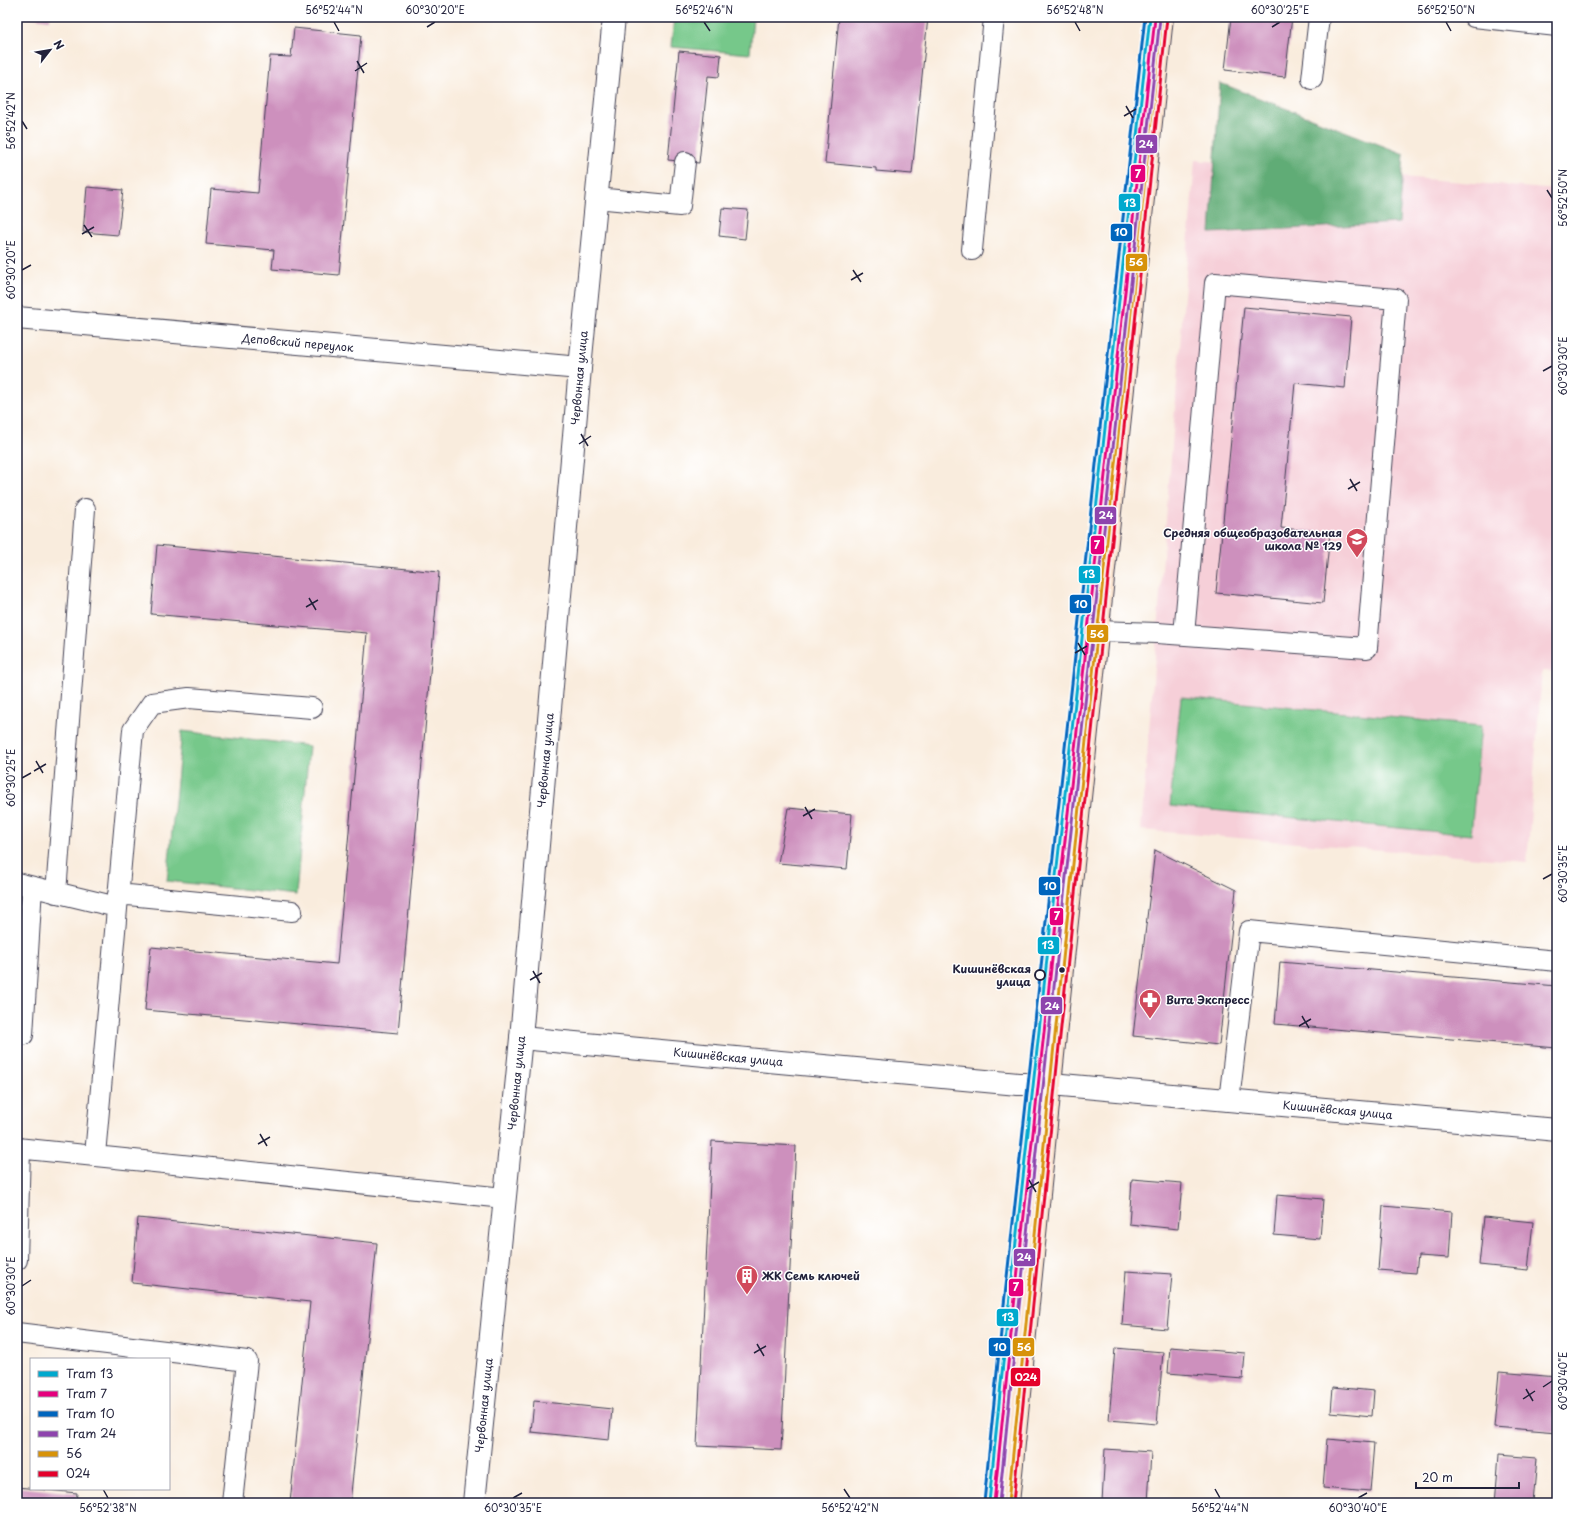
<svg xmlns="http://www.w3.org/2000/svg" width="1574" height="1520" font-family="'Playpen Sans',sans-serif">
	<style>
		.built { fill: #f6cfd8 }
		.green { fill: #76c88a; stroke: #4c7562 }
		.forest { fill: #60ac76; stroke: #416758 }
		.building { fill: #cd90bd }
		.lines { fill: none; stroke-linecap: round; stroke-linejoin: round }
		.lane-casing { stroke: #424053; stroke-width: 22 }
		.street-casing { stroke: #424053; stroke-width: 24 }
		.secondary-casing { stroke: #424053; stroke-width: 24 }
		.lane { stroke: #fff; stroke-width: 20 }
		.street { stroke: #fff; stroke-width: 22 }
		.secondary { stroke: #fce5d0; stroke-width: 22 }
		.bus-1-casing { stroke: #fff; stroke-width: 6 }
		.bus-2-casing { stroke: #fff; stroke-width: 6 }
		.bus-1 { stroke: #d79209; stroke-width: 3 }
		.bus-2 { stroke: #e4002b; stroke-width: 3 }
		.tram-1-casing { stroke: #fff; stroke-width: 6 }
		.tram-2-casing { stroke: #fff; stroke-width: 6 }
		.tram-3-casing { stroke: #fff; stroke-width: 6 }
		.tram-4-casing { stroke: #fff; stroke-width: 6 }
		.tram-1 { stroke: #00a9ce; stroke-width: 3 }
		.tram-2 { stroke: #e5007d; stroke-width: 3 }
		.tram-3 { stroke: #0065bd; stroke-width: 3 }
		.tram-4 { stroke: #8e44ad; stroke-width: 3 }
		.ticks { fill: none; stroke: #22223b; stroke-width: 1.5 }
		.bus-dot { fill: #22223b; stroke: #fff; stroke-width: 1.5 }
		.stop-dot { fill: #fff; stroke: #22223b; stroke-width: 2 }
		.labels { text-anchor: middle; stroke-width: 3; stroke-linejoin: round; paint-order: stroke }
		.street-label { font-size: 11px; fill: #22223b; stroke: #fff }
		.poi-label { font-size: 11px; font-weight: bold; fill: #22223b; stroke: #fff; text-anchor: start }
		.stop-label { font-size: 11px; font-weight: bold; fill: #22223b; stroke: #fff; text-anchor: end }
		.line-badge { stroke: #fff; stroke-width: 1.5 }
		.badge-label { font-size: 11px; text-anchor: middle; font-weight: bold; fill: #fff }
		.neatline { fill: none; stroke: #22223b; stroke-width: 1.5 }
		.ticks-label { font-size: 10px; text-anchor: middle; fill: #22223b }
	</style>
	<rect width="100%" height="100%" fill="#fff"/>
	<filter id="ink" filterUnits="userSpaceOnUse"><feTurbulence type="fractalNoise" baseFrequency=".025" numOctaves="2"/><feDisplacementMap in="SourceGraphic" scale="8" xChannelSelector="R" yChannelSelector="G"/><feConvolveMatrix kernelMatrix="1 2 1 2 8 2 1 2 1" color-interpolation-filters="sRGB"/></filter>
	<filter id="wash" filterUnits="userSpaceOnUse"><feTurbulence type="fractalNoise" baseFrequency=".012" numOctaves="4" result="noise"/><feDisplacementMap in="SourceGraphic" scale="16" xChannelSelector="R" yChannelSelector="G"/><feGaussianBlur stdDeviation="0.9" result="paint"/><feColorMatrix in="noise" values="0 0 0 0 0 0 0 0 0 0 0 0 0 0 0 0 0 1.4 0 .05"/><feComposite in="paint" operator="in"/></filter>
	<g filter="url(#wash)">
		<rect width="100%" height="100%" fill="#f9ecdd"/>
		<!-- built -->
		<path class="built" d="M 1195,160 L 1557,190 L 1557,672 L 1542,671 L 1527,862 L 1141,830 Z"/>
		<!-- green -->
		<path class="green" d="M 674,17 L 753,17 L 750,54 L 671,47 Z
			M 1181,697 L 1481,726 L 1471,835 L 1170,806 Z
			M 182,731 L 309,746 L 296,895 L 167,881 Z"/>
		<!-- forest -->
		<path class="forest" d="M 1220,83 L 1404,154 L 1399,223 L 1210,233 Z"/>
		<g id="blocks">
			<!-- building -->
			<path class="building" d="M 28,17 L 50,17 L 50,20 Z
				M 839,17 L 928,17 L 912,174 L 876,171 L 876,168 L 825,163 Z
				M 1231,17 L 1292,17 L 1285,77 L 1225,70 Z
				M 294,28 L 361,35 L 339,275 L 272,269 L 274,250 L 206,244 L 211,189 L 258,193 L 270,56 L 291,57 Z
				M 679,51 L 721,55 L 719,77 L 708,76 L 699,163 L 668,160 Z
				M 87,187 L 123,190 L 118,235 L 83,232 Z
				M 722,208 L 748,210 L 745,239 L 719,236 Z
				M 1244,307 L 1351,317 L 1345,388 L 1295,383 L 1281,528 L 1330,533 L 1323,603 L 1216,593 Z
				M 157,545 L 439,572 L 398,1033 L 145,1010 L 151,947 L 337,964 L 367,633 L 151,614 Z
				M 788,808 L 852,814 L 847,869 L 778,863 Z
				M 1155,850 L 1236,890 L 1219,1045 L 1133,1036 Z
				M 1280,962 L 1557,986 L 1557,1048 L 1275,1024 Z
				M 712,1141 L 796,1146 L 781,1450 L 697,1446 Z
				M 1132,1179 L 1182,1183 L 1178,1229 L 1129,1224 Z
				M 1277,1195 L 1323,1199 L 1320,1239 L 1274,1235 Z
				M 1383,1206 L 1452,1212 L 1449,1258 L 1418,1256 L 1416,1273 L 1378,1270 Z
				M 1484,1217 L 1533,1222 L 1528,1270 L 1479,1265 Z
				M 138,1218 L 377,1243 L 350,1503 L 290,1503 L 310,1302 L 132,1283 Z
				M 1126,1271 L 1172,1274 L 1167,1329 L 1122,1325 Z
				M 1170,1347 L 1245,1353 L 1243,1379 L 1168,1373 Z
				M 1115,1348 L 1163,1352 L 1157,1424 L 1109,1420 Z
				M 1499,1372 L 1557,1377 L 1557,1432 L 1494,1427 Z
				M 1333,1387 L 1374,1391 L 1372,1416 L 1331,1412 Z
				M 534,1401 L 612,1409 L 609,1440 L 531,1432 Z
				M 1327,1439 L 1374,1443 L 1370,1492 L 1323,1488 Z
				M 1105,1449 L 1151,1452 L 1148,1503 L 1102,1502 Z
				M 1499,1455 L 1537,1458 L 1533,1503 L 1495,1503 Z
				M 17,1487 L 77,1493 L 76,1503 L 17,1503 Z"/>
		</g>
	</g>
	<g filter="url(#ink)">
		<use href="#blocks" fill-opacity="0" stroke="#424053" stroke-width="1"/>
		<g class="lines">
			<!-- lane casing -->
			<g class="lane-casing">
				<path id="lane" d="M 1474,17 L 1557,26
					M 1312,79 L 1319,17
					M 596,198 L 680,206 L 685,162
					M 972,250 L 994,17
					M 1098,631 L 1157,633 L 1367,648 L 1396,299 L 1215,283 L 1184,635
					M 17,883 L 117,907
					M 56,893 L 85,509
					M 118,894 L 292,911
					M 23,1035 L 32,887
					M 1229,1101 L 1249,931 L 1557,961
					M 17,1148 L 504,1198
					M 95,1155 L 133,730 L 152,703 L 189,698 L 312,708
					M 17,1260 L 20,1148
					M 17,1333 L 247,1361 L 232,1503"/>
			</g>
			<!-- street casing -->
			<g class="street-casing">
				<g id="street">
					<path id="s1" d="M 17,318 L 580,368"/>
					<path id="s2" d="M 521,1038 L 1018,1084 L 1051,1084 L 1557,1130"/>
					<path id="s3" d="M 474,1503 L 521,1038 L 580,368 L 614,17"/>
				</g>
			</g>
			<!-- secondary casing -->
			<g class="secondary-casing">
				<path id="secondary" d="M 1008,1503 L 1054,1045 L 1162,17"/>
			</g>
			<!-- lane -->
			<use href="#lane" class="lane"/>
			<!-- street -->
			<use href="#street" class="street"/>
			<!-- secondary -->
			<use href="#secondary" class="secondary"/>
			<!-- bus-1 casing -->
			<g class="bus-1-casing">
				<path id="bus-1" d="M 1008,1503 L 1054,1045 L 1162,17"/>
			</g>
			<!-- bus-2 casing -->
			<g class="bus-2-casing">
				<path id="bus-2" d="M 1013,1503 L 1059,1046 L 1167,18"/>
			</g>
			<!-- bus-1 -->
			<use href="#bus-1" class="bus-1"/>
			<!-- bus-2 -->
			<use href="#bus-2" class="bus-2"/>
			<!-- tram-1 casing -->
			<g class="tram-1-casing">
				<path id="tram-1" d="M 989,1503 L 1006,1333 L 1150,17"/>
			</g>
			<!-- tram-2 casing -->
			<g class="tram-2-casing">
				<path id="tram-2" d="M 994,1503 L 1011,1334 L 1155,18"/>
			</g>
			<!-- tram-3 casing -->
			<g class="tram-3-casing">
				<path id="tram-3" d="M 984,1503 L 1001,1332 L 1145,17"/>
			</g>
			<!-- tram-4 casing -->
			<g class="tram-4-casing">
				<path id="tram-4" d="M 999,1503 L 1016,1334 L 1160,18"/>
			</g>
			<!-- tram-1 -->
			<use href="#tram-1" class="tram-1"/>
			<!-- tram-2 -->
			<use href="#tram-2" class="tram-2"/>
			<!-- tram-3 -->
			<use href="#tram-3" class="tram-3"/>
			<!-- tram-4 -->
			<use href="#tram-4" class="tram-4"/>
		</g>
	</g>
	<!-- ticks -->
	<path class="ticks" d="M 334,22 L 339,31M 704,22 L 710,31M 1075,22 L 1080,31M 1446,22 L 1451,31M 427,27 L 435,22M 1272,27 L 1280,22M 357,61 L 364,73M 355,71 L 367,63M 1126,106 L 1133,118M 1124,116 L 1136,109M 22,121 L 27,129M 1547,190 L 1552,198M 84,225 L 92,237M 82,234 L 94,227M 22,270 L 31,265M 853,270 L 861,282M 851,280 L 863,273M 1543,371 L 1552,366M 581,434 L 588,446M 579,444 L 591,436M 1350,479 L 1357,491M 1348,489 L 1360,482M 309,598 L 316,610M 306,607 L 318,600M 1078,643 L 1085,655M 1075,653 L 1087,646M 36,761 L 43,773M 34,771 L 46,764M 22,778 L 31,773M 805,807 L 812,819M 803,816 L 815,809M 1543,879 L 1552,874M 533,971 L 540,983M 530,980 L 542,973M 1302,1016 L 1309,1028M 1299,1026 L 1311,1019M 260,1134 L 267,1146M 258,1144 L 270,1137M 1029,1180 L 1036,1192M 1027,1189 L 1039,1182M 22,1286 L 31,1280M 757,1344 L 764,1356M 754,1353 L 766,1346M 1543,1387 L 1552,1381M 1526,1389 L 1533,1401M 1523,1399 L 1535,1391M 103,1489 L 108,1498M 844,1489 L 850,1498M 1215,1489 L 1220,1498M 513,1498 L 522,1493M 1358,1498 L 1367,1493"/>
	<!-- icons -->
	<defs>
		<g id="school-pin" transform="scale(1.15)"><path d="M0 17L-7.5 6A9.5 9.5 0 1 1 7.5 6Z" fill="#d1495b" stroke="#fff"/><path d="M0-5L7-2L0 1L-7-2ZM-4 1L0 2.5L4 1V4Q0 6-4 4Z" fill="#fff"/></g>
		<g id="pharmacy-pin" transform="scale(1.15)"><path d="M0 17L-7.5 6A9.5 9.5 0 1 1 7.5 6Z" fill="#d1495b" stroke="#fff"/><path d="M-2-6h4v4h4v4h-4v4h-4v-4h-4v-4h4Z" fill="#fff"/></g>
		<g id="building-pin" transform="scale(1.15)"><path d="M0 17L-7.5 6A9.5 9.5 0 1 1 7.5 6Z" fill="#d1495b" stroke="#fff"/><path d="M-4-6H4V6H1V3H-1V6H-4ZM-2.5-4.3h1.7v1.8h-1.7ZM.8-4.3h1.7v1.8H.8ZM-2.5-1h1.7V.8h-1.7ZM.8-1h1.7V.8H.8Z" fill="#fff"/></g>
	</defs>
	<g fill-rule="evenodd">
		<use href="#school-pin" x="1357" y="539"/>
		<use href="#pharmacy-pin" x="1150" y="1000"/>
		<use href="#building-pin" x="747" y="1276"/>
	</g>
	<!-- markers -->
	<circle class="bus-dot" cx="1062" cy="970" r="3.5"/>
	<circle class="stop-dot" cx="1040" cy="975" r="5"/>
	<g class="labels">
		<!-- street labels -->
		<g class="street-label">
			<text dy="4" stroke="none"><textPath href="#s1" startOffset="282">Деповский переулок</textPath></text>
			<text dy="4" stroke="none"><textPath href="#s3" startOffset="1130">Червонная улица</textPath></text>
			<text dy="4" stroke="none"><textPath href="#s3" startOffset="746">Червонная улица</textPath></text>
			<text dy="4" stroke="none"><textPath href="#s2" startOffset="208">Кишинёвская улица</textPath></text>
			<text dy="4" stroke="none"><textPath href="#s3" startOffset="422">Червонная улица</textPath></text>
			<text dy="4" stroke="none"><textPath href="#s2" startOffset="820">Кишинёвская улица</textPath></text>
			<text dy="4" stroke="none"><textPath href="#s3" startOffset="98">Червонная улица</textPath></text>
		</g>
		<!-- poi labels -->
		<g class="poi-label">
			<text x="1342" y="537" text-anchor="end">Средняя общеобразовательная<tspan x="1342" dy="13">школа № 129</tspan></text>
			<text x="1166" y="1004">Вита Экспресс</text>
			<text x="762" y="1280">ЖК Семь ключей</text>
		</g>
		<!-- stop labels -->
		<g class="stop-label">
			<text x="1031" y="973">Кишинёвская<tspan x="1031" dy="13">улица</tspan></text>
		</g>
	</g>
	<g class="line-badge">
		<rect x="1135" y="134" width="23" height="20" rx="4" fill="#8e44ad"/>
		<rect x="1130" y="164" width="16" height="19" rx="4" fill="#e5007d"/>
		<rect x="1118" y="193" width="23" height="19" rx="4" fill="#00a9ce"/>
		<rect x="1110" y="223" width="23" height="19" rx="4" fill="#0065bd"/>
		<rect x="1125" y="253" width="23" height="19" rx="4" fill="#d79209"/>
		<rect x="1094" y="506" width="23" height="19" rx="4" fill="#8e44ad"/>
		<rect x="1090" y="535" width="15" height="20" rx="4" fill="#e5007d"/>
		<rect x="1078" y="565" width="23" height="19" rx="4" fill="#00a9ce"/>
		<rect x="1069" y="594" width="23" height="20" rx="4" fill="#0065bd"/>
		<rect x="1086" y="624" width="23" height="19" rx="4" fill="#d79209"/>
		<rect x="1038" y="876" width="23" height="20" rx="4" fill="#0065bd"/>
		<rect x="1049" y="907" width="15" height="19" rx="4" fill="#e5007d"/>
		<rect x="1037" y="936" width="23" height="19" rx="4" fill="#00a9ce"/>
		<rect x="1040" y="996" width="23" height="19" rx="4" fill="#8e44ad"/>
		<rect x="1013" y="1248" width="23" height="19" rx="4" fill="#8e44ad"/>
		<rect x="1008" y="1278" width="16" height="19" rx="4" fill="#e5007d"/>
		<rect x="996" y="1308" width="23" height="19" rx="4" fill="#00a9ce"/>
		<rect x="988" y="1337" width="23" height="20" rx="4" fill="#0065bd"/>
		<rect x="1012" y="1337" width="23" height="20" rx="4" fill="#d79209"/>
		<rect x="1010" y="1367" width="31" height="20" rx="4" fill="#e4002b"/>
	</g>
	<g class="badge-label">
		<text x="1146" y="148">24</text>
		<text x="1138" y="178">7</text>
		<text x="1130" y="207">13</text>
		<text x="1121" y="236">10</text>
		<text x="1136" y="266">56</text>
		<text x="1106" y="519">24</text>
		<text x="1097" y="549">7</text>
		<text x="1089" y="578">13</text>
		<text x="1081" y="608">10</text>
		<text x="1097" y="638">56</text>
		<text x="1050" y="890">10</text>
		<text x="1057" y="920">7</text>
		<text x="1048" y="949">13</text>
		<text x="1052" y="1010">24</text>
		<text x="1024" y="1261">24</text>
		<text x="1016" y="1291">7</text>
		<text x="1008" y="1321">13</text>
		<text x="1000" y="1351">10</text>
		<text x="1024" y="1351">56</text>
		<text x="1026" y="1381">024</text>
	</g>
	<!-- margin -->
	<rect width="1574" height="1520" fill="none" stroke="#fff" stroke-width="44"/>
	<!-- legend -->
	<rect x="30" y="1358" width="140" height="132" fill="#ffffff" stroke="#a7a7b1"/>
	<rect x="38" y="1371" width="20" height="6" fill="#00a9ce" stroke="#a7a7b1"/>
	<text x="66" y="1378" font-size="12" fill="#22223b">Tram 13</text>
	<rect x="38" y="1391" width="20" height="6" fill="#e5007d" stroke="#a7a7b1"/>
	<text x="66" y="1398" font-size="12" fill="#22223b">Tram 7</text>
	<rect x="38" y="1411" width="20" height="6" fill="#0065bd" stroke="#a7a7b1"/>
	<text x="66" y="1418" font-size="12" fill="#22223b">Tram 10</text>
	<rect x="38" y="1431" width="20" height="6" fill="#8e44ad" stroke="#a7a7b1"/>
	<text x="66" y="1438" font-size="12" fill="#22223b">Tram 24</text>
	<rect x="38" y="1451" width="20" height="6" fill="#d79209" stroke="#a7a7b1"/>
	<text x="66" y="1458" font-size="12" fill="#22223b">56</text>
	<rect x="38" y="1471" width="20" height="6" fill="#e4002b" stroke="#a7a7b1"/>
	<text x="66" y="1478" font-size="12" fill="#22223b">024</text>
	<!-- north arrow -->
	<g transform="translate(50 50) rotate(59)" stroke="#ffffff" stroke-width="3" paint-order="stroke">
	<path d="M0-3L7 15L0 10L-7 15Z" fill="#22223b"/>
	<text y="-6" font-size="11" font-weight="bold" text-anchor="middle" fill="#22223b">N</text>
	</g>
	<!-- scale -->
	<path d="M1416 1482v6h103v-6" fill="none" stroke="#22223b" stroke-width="2"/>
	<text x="1422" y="1482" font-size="12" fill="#22223b" stroke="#ffffff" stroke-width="3" paint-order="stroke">20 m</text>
	<rect x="22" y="22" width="1530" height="1476" class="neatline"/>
	<g class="ticks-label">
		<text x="334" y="14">56°52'44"N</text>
		<text x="435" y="14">60°30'20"E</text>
		<text x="704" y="14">56°52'46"N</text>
		<text x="1075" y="14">56°52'48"N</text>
		<text x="1280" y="14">60°30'25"E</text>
		<text x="1446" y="14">56°52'50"N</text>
		<text transform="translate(11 121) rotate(-90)" y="4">56°52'42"N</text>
		<text transform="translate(1563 198) rotate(-90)" y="4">56°52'50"N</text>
		<text transform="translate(11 270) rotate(-90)" y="4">60°30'20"E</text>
		<text transform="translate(1563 366) rotate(-90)" y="4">60°30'30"E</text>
		<text transform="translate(11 778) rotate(-90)" y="4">60°30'25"E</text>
		<text transform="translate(1563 874) rotate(-90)" y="4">60°30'35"E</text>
		<text transform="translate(11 1286) rotate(-90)" y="4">60°30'30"E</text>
		<text transform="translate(1563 1381) rotate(-90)" y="4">60°30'40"E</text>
		<text x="108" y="1512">56°52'38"N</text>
		<text x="513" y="1512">60°30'35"E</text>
		<text x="850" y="1512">56°52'42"N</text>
		<text x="1220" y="1512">56°52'44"N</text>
		<text x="1358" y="1512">60°30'40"E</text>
	</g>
</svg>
